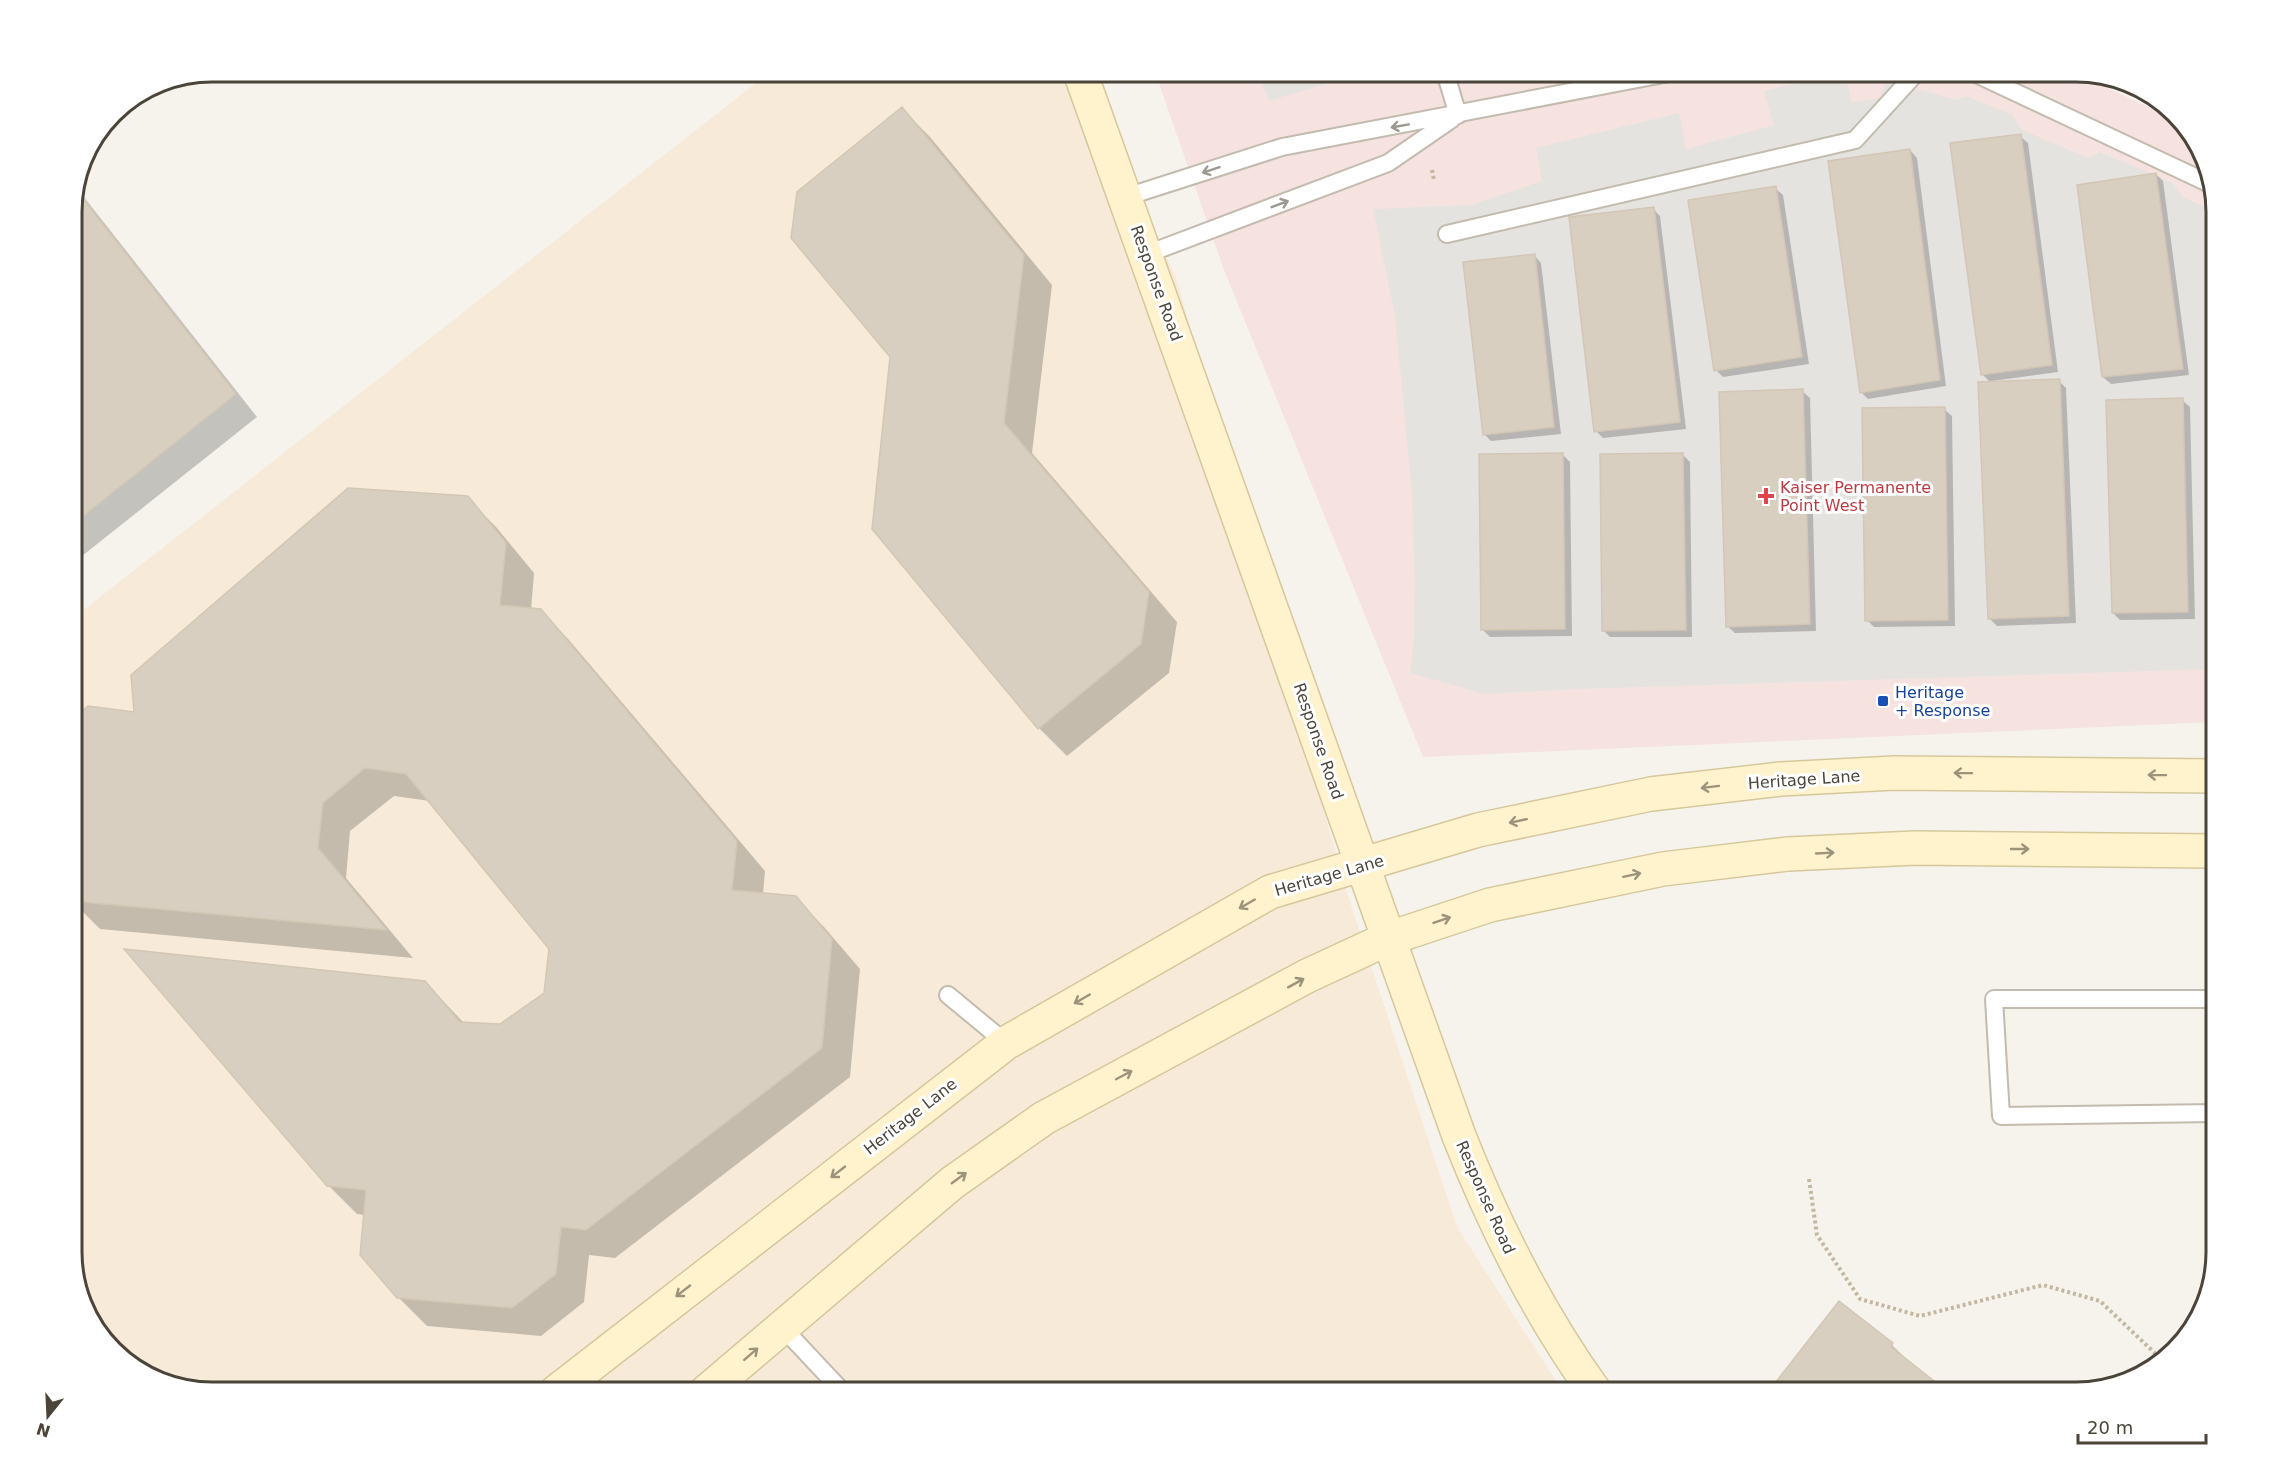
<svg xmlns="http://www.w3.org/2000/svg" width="2288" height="1464" font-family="'DejaVu Sans',sans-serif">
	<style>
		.commercial { fill: #f7ead8 }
		.medical { fill: #f6e3e0 }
		.parking { fill: #e5e3e0 }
		.shadow { fill: #0003 }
		.building { fill: #d8cfc1; stroke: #d3c7b4; stroke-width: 1.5 }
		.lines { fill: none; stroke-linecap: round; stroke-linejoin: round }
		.lane-casing { stroke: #c2bbae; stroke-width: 20 }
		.secondary-casing { stroke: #d6c79b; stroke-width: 36 }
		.path { stroke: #c4b79f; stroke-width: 4; stroke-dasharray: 3 3; stroke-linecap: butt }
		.lane { stroke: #fff; stroke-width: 16 }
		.secondary { stroke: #fff3cd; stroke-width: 33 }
		.oneway { stroke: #9c9892 }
		.oneway2 { stroke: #9c937c }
		.health-dot { fill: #e0444e; stroke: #fff; stroke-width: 2 }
		.transit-dot { fill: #1a4fb4; stroke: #fff; stroke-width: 2 }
		.labels { text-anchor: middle; stroke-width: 6; stroke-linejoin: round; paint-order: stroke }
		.street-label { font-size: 16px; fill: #4b4439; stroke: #fff }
		.health-label { font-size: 16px; fill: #be3a42; stroke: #fff; text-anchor: start }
		.transit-label { font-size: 16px; fill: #164399; stroke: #fff; text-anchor: start }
		.rim { fill: none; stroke: #4b4439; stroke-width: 3 }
	</style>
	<rect width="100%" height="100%" fill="#f6f3ec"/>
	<!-- commercial -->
	<path class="commercial" d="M 770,72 L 1070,72 L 1175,274 L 1347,893 L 1457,1227 L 1563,1392 L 212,1392 L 135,1369 L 91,1322 L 72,1260 L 72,619 Z"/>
	<!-- medical -->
	<path class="medical" d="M 1155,72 L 2073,72 L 2177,120 L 2197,143 L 2216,212 L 2216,722 L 1423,757 L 1224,270 Z"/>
	<!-- parking -->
	<path class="parking" d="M 1231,72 L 1365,72 L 1269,101 L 1258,75 Z
		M 1840,72 L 1844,72 L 1852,102 L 1879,98 L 1886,80 L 1956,100 L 1966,96 L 2013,115 L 2022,130 L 2088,158 L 2100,152 L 2171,182 L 2183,197 L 2216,212 L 2216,669 L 1577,689 L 1485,694 L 1410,673 L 1414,640 L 1415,581 L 1412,494 L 1395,316 L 1373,209 L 1471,205 L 1542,181 L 1536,148 L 1679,113 L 1686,149 L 1774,125 L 1764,91 Z"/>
	<!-- shadow -->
	<path class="shadow" d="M 902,109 L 930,137 L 1052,285 L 1032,453 L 1177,622 L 1169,673 L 1067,756 L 1039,728 L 892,357 Z
		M 2020,136 L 2028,143 L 2058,372 L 1992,381 L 1993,383 L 2059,381 L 2066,388 L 2076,623 L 1997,626 L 1989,618 L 1991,383 L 1982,374 Z
		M 1910,150 L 1917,158 L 1946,386 L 1868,399 L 1861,392 Z
		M 2156,174 L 2163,181 L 2189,375 L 2111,384 L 2103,377 Z
		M 76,187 L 257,417 L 72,564 L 72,204 Z
		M 1775,188 L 1783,195 L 1809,364 L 1723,377 L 1716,370 Z
		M 1653,209 L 1660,216 L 1686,429 L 1603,438 L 1596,431 Z
		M 1534,255 L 1541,263 L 1561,434 L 1491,441 L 1484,434 Z
		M 1802,391 L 1810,398 L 1816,631 L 1735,633 L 1727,626 Z
		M 2182,400 L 2190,407 L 2195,619 L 2120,620 L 2113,613 Z
		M 1944,409 L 1952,416 L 1955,626 L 1874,627 L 1867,620 Z
		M 1562,454 L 1570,462 L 1572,636 L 1490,637 L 1483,630 Z
		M 1683,455 L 1690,462 L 1692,637 L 1610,637 L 1603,630 Z
		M 467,498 L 496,527 L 534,573 L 531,610 L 540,611 L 569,640 L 765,871 L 763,894 L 795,898 L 824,927 L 860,969 L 850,1077 L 615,1258 L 589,1255 L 584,1302 L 541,1336 L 427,1326 L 398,1297 L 365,1215 L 357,1214 L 328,1185 L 425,982 L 464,1023 L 501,1026 L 546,993 L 551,948 L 430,801 L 394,796 L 350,831 L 346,878 L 413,958 L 100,929 L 72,901 L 136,714 Z
		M 1840,1303 L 1892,1345 L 1919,1371 L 1769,1392 Z"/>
	<!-- building -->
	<path class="building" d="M 902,107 L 1024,255 L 1004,423 L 1149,592 L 1141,644 L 1038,729 L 872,529 L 890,357 L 791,238 L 797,192 Z
		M 2021,134 L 2052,365 L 1981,375 L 1950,143 Z
		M 1910,149 L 1940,380 L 1860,393 L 1828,161 Z
		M 2156,173 L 2183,369 L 2102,377 L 2077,185 Z
		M 1776,186 L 1802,357 L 1714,371 L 1688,200 Z
		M 76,190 L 236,394 L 72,525 L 72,204 Z
		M 1654,207 L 1680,422 L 1594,432 L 1569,217 Z
		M 1535,254 L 1554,427 L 1483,435 L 1463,262 Z
		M 2060,379 L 2069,616 L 1988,619 L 1978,382 Z
		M 1803,389 L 1810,624 L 1726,627 L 1719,392 Z
		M 2183,398 L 2188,612 L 2112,613 L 2106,400 Z
		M 1945,407 L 1948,620 L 1865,621 L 1862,408 Z
		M 1563,453 L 1565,629 L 1481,630 L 1479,454 Z
		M 1683,453 L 1686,630 L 1602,631 L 1600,454 Z
		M 348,488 L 468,496 L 506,543 L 500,605 L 541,609 L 737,841 L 732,890 L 796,896 L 832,939 L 822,1048 L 586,1230 L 561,1227 L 556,1274 L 512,1308 L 397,1298 L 360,1255 L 366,1190 L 327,1186 L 124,949 L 425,981 L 460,1022 L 500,1024 L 544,993 L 549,949 L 406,774 L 365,768 L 323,803 L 318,848 L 387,930 L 72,901 L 72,719 L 88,706 L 134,712 L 131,675 Z
		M 1839,1301 L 1893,1343 L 1891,1347 L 1948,1392 L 1768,1392 Z"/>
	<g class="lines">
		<!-- lane casing -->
		<g class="lane-casing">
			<path id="lane" d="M 1445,72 L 1458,115
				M 1972,72 L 2208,183
				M 1126,197 L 1282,147 L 1674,72
				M 1447,234 L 1855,140 L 1917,72
				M 1147,254 L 1388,163 L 1452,119
				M 948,995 L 1006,1043
				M 2216,999 L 1994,999 L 2001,1116 L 2216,1113
				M 782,1327 L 843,1392"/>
		</g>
		<!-- secondary casing -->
		<g class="secondary-casing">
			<path id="secondary" d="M 1080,72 L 1459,1136 C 1495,1227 1538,1313 1595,1392
				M 556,1392 L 1006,1043 L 1270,892 L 1478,830 L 1651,794 L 1781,779 L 1894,773 L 2216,776
				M 706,1392 L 952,1183 L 1044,1118 L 1307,976 L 1387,939 L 1490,905 L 1663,869 L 1788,854 L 1915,848 L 2216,851"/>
		</g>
		<!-- path -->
		<path class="path" d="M 1432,170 L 1434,180
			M 1809,1179 L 1817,1235 L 1860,1299 L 1920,1316 L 2043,1285 L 2100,1301 L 2161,1359"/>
		<!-- lane -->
		<use href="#lane" class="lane"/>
		<!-- secondary -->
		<use href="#secondary" class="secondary"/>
	</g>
	<!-- one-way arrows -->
	<defs><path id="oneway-shaft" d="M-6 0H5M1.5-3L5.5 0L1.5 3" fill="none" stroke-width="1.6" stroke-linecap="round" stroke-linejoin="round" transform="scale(1.5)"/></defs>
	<g class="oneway">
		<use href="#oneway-shaft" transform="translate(1400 126) rotate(170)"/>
		<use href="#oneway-shaft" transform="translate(1211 170) rotate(162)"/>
		<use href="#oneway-shaft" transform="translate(1280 204) rotate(-21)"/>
	</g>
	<g class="oneway2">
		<use href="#oneway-shaft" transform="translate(1963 773) rotate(-179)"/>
		<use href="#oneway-shaft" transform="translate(2157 775) rotate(-179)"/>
		<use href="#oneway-shaft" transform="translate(1710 787) rotate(173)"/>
		<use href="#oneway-shaft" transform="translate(1518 821) rotate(168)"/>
		<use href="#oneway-shaft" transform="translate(2020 849)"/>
		<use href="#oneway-shaft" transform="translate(1825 853) rotate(-3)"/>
		<use href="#oneway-shaft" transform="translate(1632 875) rotate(-12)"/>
		<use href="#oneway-shaft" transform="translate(1247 904) rotate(150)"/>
		<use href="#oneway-shaft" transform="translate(1442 920) rotate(-19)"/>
		<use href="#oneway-shaft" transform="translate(1296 983) rotate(-29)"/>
		<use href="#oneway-shaft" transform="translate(1082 999) rotate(150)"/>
		<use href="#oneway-shaft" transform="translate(1124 1075) rotate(-28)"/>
		<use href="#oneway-shaft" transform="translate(838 1172) rotate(142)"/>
		<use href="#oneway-shaft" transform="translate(959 1178) rotate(-36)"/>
		<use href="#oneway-shaft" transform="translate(683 1291) rotate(142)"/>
		<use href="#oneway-shaft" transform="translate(751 1354) rotate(-41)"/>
	</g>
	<!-- markers -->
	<path class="health-dot" d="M1763 487h6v6h6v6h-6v6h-6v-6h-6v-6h6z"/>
	<rect class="transit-dot" x="1877" y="695" width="12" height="12" rx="3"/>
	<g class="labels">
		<!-- street labels -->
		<g class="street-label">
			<text transform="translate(1157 283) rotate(70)" y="6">Response Road</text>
			<text transform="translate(1319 741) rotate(71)" y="6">Response Road</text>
			<text transform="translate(1804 779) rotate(-4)" y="6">Heritage Lane</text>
			<text transform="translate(1329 875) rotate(-16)" y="6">Heritage Lane</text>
			<text transform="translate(910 1116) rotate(-38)" y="6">Heritage Lane</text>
			<text transform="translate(1486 1197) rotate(66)" y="6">Response Road</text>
		</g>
		<!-- health labels -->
		<g class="health-label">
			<text x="1780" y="493">Kaiser Permanente<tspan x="1780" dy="18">Point West</tspan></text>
		</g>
		<!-- transit labels -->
		<g class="transit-label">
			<text x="1895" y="698">Heritage<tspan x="1895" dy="18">+ Response</tspan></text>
		</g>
	</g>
	<!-- crop -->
	<path d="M0 0H2288V1464H0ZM212 82H2076A130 130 0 0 1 2206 212V1252A130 130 0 0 1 2076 1382H212A130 130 0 0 1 82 1252V212A130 130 0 0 1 212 82Z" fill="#fff" fill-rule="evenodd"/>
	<path class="rim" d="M212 82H2076A130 130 0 0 1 2206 212V1252A130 130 0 0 1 2076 1382H212A130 130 0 0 1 82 1252V212A130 130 0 0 1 212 82Z"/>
	<!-- north arrow -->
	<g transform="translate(48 1416) rotate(198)" stroke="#ffffff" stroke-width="4.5" paint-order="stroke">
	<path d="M0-4.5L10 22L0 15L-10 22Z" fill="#4b4439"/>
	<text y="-9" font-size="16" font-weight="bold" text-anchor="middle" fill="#4b4439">N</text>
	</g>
	<!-- scale -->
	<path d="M2078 1434v9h128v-9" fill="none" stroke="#4b4439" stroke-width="3"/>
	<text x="2087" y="1434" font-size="18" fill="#4b4439" stroke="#ffffff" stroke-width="4.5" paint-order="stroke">20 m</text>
</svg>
